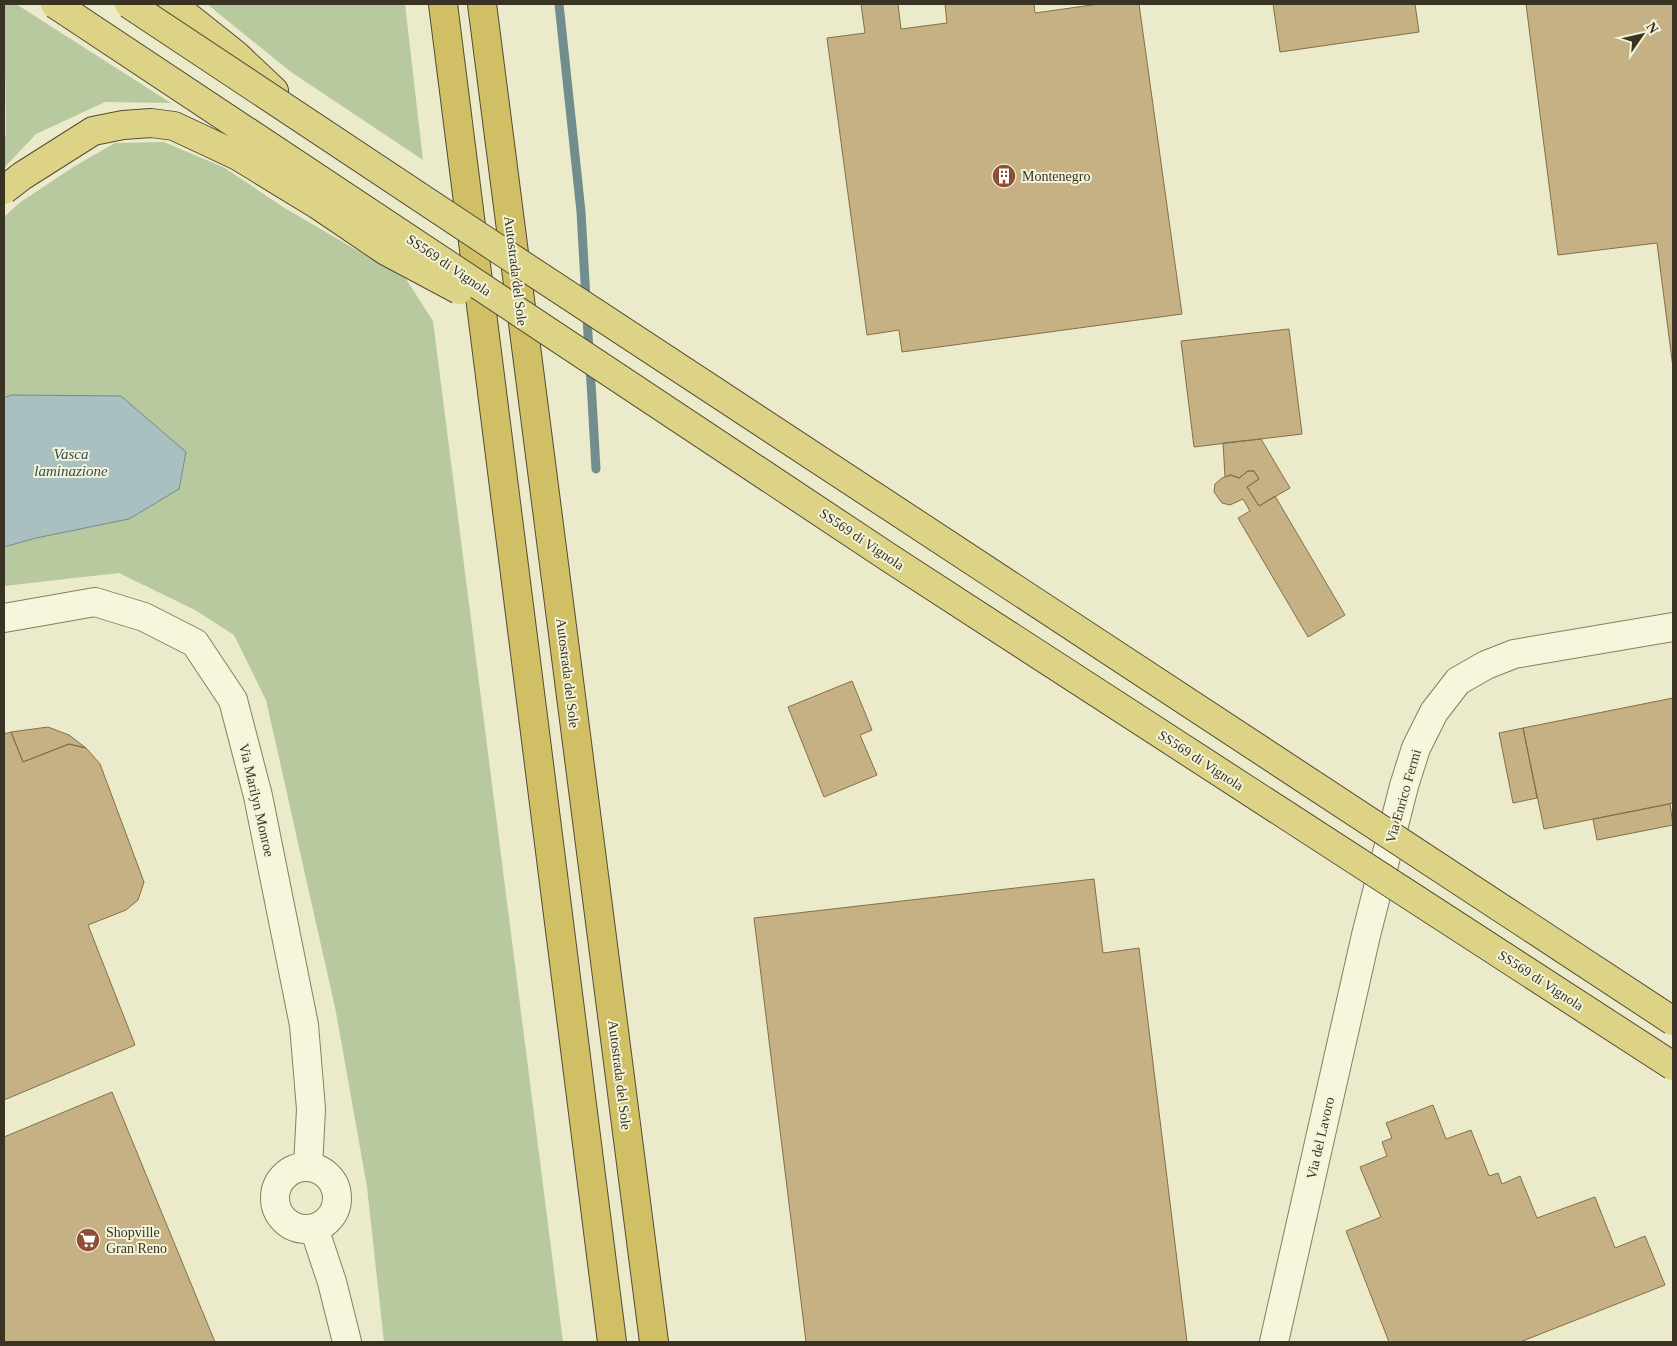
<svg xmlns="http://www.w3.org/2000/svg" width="1677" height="1346" font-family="Georgia,serif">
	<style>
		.green { fill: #b8c89f }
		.water { fill: #aac0c0; stroke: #718d8e }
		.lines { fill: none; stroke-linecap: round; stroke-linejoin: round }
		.stream { stroke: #718d8e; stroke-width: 9 }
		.building { fill: #c5b184; stroke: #837048 }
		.minor-casing { stroke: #867f60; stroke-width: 30 }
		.trunk-casing { stroke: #554c34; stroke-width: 30 }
		.motorway-casing { stroke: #554c34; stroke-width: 30 }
		.minor { stroke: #f6f6dd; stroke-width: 28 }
		.trunk { stroke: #ddd386; stroke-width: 28 }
		.motorway { stroke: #d1bf65; stroke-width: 28 }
		.trunk-bridge-casing { stroke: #554c34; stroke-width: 30; stroke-linecap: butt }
		.trunk-bridge { stroke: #ddd386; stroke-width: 28 }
		.labels { text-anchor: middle; stroke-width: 4; stroke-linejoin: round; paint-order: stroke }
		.poi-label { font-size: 14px; fill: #383322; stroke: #f3f3d9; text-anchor: start }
		.street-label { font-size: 14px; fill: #383322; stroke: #f3f3d9 }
		.water-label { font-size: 15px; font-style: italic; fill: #334f56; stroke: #f3f3d9 }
	</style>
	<rect width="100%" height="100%" fill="#ebeaca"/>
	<!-- green -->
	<path class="green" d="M 4,4 L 16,4 L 171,103 L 105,102 L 36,134 L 4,168 L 4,138 L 6,134 Z
		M 207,4 L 405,4 L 423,160 L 291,72 Z
		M 164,142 L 225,168 L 283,207 L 406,279 L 433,321 L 563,1342 L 384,1342 L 367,1187 L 336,1012 L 266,700 L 234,635 L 195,610 L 119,573 L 4,586 L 4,217 L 19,203 L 75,166 L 115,143 Z"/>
	<!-- water -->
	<path class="water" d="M 11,395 L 121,396 L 186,452 L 179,489 L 129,519 L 36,538 L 4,547 L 4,398 Z"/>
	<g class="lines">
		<!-- stream -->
		<path class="stream" d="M 559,4 L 581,212 L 589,352
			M 590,365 L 596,469"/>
	</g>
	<!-- building -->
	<path class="building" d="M 861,4 L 898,4 L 901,29 L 947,23 L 945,4 L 1034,4 L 1035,13 L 1099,4 L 1139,4 L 1182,314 L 902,352 L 899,330 L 867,335 L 827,38 L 865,33 Z
		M 1273,4 L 1415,4 L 1419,32 L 1280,52 Z
		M 1526,4 L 1673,4 L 1673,368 L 1657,243 L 1558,255 Z
		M 1289,329 L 1302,434 L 1194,447 L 1181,341 Z
		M 1261,439 L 1290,488 L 1259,506 L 1247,487 L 1259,479 L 1254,471 L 1248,471 L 1239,478 L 1231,475 L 1225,477 L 1223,443 Z
		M 1248,471 L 1254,471 L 1259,479 L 1247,487 L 1259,506 L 1275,496 L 1345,615 L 1308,637 L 1238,518 L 1250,511 L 1243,499 L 1230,505 L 1222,503 L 1214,492 L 1215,484 L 1222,478 L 1231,475 L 1239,478 Z
		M 852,681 L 872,730 L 860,735 L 877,775 L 824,797 L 788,707 Z
		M 1673,698 L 1673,803 L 1544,829 L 1523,728 Z
		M 48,727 L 69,735 L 86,748 L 69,744 L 23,762 L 11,732 Z
		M 1523,728 L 1537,798 L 1513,803 L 1499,733 Z
		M 11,732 L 23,762 L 69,744 L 86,748 L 100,764 L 144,882 L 138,900 L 126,910 L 88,925 L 135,1045 L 4,1100 L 4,734 Z
		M 1670,804 L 1673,825 L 1597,840 L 1593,819 Z
		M 1094,879 L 1103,953 L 1139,948 L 1187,1342 L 806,1342 L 754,918 Z
		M 112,1092 L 215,1342 L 4,1342 L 4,1137 Z
		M 1433,1105 L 1446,1139 L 1471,1130 L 1489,1176 L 1498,1173 L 1502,1184 L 1520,1176 L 1537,1218 L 1595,1197 L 1615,1248 L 1645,1236 L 1665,1285 L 1520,1342 L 1389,1342 L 1346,1231 L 1381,1217 L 1360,1167 L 1387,1156 L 1382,1142 L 1392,1138 L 1386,1123 Z"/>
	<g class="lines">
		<!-- minor casing -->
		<g class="minor-casing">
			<path id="minor" d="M 4,618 L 95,602 L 144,617 L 195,643 L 233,700 L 258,796 L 304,1025 L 311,1109 L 308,1167
				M275 1198a31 31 0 1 1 62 0a31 31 0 1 1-62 0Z
				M 314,1228 L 332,1282 L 347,1342
				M 1274,1342 L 1366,935 L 1404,786 L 1416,748 L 1434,712 L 1458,681 L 1486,665 L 1514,654 L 1673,627"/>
		</g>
		<!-- trunk casing -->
		<g class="trunk-casing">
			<path id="trunk" d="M 172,4 L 236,55 L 274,91"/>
		</g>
		<!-- motorway casing -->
		<g class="motorway-casing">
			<path id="motorway" d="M 443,4 L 612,1342
				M 482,4 L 654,1342"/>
		</g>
		<!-- minor -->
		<use href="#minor" class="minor"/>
		<!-- trunk -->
		<use href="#trunk" class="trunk"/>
		<!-- motorway -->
		<use href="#motorway" class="motorway"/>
		<!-- trunk-bridge casing -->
		<g class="trunk-bridge-casing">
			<path id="trunk-bridge" d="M 55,4 L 891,559 L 1673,1066
				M 129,4 L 498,249 L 1673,1021
				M 4,190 L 22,176 L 93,131 L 123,125 L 151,123 L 174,126 L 238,156 L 318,205 L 386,251 L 459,290"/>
		</g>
		<!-- trunk-bridge -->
		<use href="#trunk-bridge" class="trunk-bridge"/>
	</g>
	<!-- icons -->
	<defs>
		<g id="building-disc" transform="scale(1.25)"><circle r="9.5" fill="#8f4e36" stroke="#f3f3d9"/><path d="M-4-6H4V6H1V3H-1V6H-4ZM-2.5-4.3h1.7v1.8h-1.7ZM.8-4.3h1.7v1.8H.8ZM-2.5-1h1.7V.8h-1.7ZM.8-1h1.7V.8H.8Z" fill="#fff"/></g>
		<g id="supermarket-disc" transform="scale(1.25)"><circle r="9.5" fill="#8f4e36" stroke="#f3f3d9"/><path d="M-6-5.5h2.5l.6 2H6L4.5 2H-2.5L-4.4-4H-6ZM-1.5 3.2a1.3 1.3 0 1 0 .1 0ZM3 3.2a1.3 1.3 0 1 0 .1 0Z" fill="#fff"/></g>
	</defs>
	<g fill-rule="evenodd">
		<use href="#building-disc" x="1004" y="176"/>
		<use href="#supermarket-disc" x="88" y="1240"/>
	</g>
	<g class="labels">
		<!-- poi labels -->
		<g class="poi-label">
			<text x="1022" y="181">Montenegro</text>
			<text x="106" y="1237">Shopville<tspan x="106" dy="16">Gran Reno</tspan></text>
		</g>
		<!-- street labels -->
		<g class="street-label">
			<text transform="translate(449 265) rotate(34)" y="5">SS569 di Vignola</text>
			<text transform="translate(516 271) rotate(83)" y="5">Autostrada del Sole</text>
			<text transform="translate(862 539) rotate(34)" y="5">SS569 di Vignola</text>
			<text transform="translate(568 673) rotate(83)" y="5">Autostrada del Sole</text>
			<text transform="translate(1201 760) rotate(33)" y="5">SS569 di Vignola</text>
			<text transform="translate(1403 796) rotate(-74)" y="5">Via Enrico Fermi</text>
			<text transform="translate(257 800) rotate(77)" y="5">Via Marilyn Monroe</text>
			<text transform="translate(1541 980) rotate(33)" y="5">SS569 di Vignola</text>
			<text transform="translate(620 1075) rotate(83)" y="5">Autostrada del Sole</text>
			<text transform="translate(1320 1138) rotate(-77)" y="5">Via del Lavoro</text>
		</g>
		<!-- water labels -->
		<g class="water-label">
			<text x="71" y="459">Vasca<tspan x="71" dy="17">laminazione</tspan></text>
		</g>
	</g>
	<!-- border -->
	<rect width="1677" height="1346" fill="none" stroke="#383322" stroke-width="10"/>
	<!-- north arrow -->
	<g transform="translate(1642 35) rotate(56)" stroke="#f3f3d9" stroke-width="4" paint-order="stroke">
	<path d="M0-4L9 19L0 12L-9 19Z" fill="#383322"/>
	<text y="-8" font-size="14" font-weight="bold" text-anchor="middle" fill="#383322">N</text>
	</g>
</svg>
